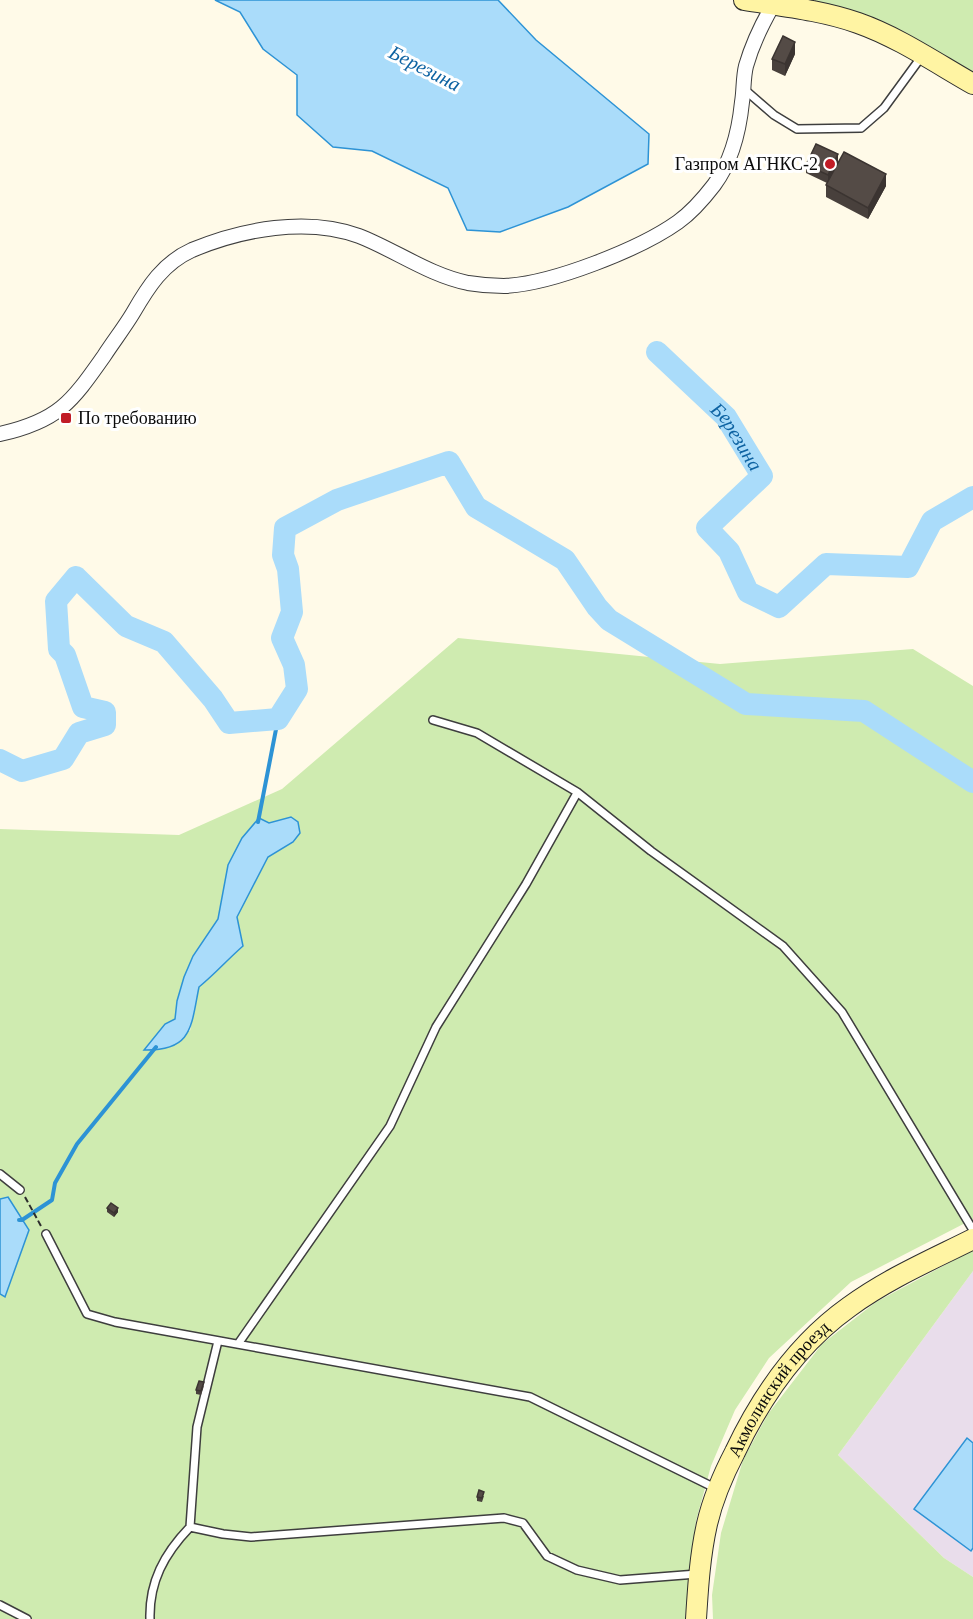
<svg xmlns="http://www.w3.org/2000/svg" width="973" height="1619" font-family="Georgia,serif">
	<style>
		.industrial { fill: #e9ddeb }
		.green { fill: #cfebb0; fill-rule: evenodd }
		.water { fill: #aadcfa; stroke: #2d93d5; stroke-width: 1.5 }
		.lines { fill: none; stroke-linecap: round; stroke-linejoin: round }
		.stream { stroke: #2d93d5; stroke-width: 4 }
		.river { stroke: #aadcfa; stroke-width: 22 }
		.lane-casing { stroke: #3e3e3e; stroke-width: 10 }
		.street-casing { stroke: #3e3e3e; stroke-width: 16 }
		.secondary-casing { stroke: #2d2d2d; stroke-width: 22 }
		.path { stroke: #2d2d2d; stroke-width: 2; stroke-dasharray: 6 3; stroke-linecap: butt }
		.lane { stroke: #fff; stroke-width: 7 }
		.street { stroke: #fff; stroke-width: 14 }
		.secondary { stroke: #fff4a3; stroke-width: 20 }
		.wall { fill: #48403c }
		.shaded-wall { fill: #3b3431 }
		.building { fill: #544b46; stroke: #3b3431; stroke-width: 1.5 }
		.poi-dot { fill: #c11c26; stroke: #fff; stroke-width: 2 }
		.labels { text-anchor: middle; stroke-width: 6; stroke-linejoin: round; paint-order: stroke }
		.poi-label { font-size: 18px; fill: #0b0b0b; stroke: #fff; text-anchor: end }
		.street-label { font-size: 18px; fill: #0b0b0b; stroke: #fff }
		.water-label { font-size: 20px; font-style: italic; fill: #0e63a2; stroke: #fff }
	</style>
	<rect width="100%" height="100%" fill="#fffae8"/>
	<!-- industrial -->
	<path class="industrial" d="M 973,1271 L 973,1577 L 944,1558 L 838,1455 Z"/>
	<!-- green -->
	<path class="green" d="M 787,0 L 973,0 L 973,73 Z
		M 458,638 L 720,664 L 913,649 L 973,686 L 973,1219 L 851,1282 L 769,1358 L 735,1410 L 711,1466 L 696,1521 L 685,1619 L 0,1619 L 0,1294 L 5,1297 L 8,1198 L 0,1199 L 0,829 L 179,835 L 282,789 ZM 293,842 L 268,857 L 237,917 L 243,946 C 227,960 215,975 199,987 L 190,1031 L 165,1024 L 175,1019 L 177,1001 L 193,956 L 218,919 L 228,865 Z
		M 973,1250 L 973,1271 L 838,1455 L 944,1558 L 973,1577 L 973,1619 L 713,1619 L 712,1595 L 721,1533 L 743,1460 L 768,1414 L 822,1344 L 876,1302 Z"/>
	<!-- water -->
	<path class="water" d="M 215,0 L 498,0 L 536,40 L 649,134 L 648,164 L 568,207 L 500,232 L 467,230 L 448,188 L 372,151 L 333,147 L 297,115 L 297,75 L 263,49 L 240,12 Z
		M 291,817 L 298,822 L 300,833 L 293,842 L 268,857 L 237,917 L 243,946 C 227,960 215,974 199,987 C 191,1026 193,1051 144,1050 L 165,1024 L 175,1019 L 177,1001 L 184,977 L 193,956 L 218,919 L 228,865 L 242,838 L 259,818 L 269,823 Z
		M 8,1197 L 29,1230 L 5,1297 L 0,1294 L 0,1199 Z
		M 967,1438 L 973,1443 L 973,1548 L 971,1551 L 914,1509 Z"/>
	<g class="lines">
		<!-- stream -->
		<path class="stream" d="M 258,822 L 278,719
			M 19,1220 L 22,1220 L 52,1200 L 55,1183 L 77,1144 L 156,1047"/>
		<!-- river -->
		<g class="river">
			<path id="s1" d="M 657,352 L 726,417 L 762,476 L 707,528 L 729,551 L 748,592 L 779,607 L 826,564 L 908,567 L 932,521 L 973,497"/>
			<path d="M 0,760 L 22,771 L 63,759 L 79,733 L 105,725 L 105,712 L 83,707 L 65,655 L 59,649 L 56,601 L 76,577 L 126,626 L 164,642 L 213,699 L 229,723 L 278,719 L 297,689 L 294,665 L 282,638 L 292,612 L 288,569 L 283,555 L 285,528 L 337,500 L 449,462 L 476,507 L 565,560 L 597,607 L 609,620 L 746,704 L 864,711 L 973,782"/>
		</g>
		<!-- lane casing -->
		<g class="lane-casing">
			<path id="lane" d="M 744,89 L 774,115 L 797,129 L 861,128 L 884,108 L 922,56
				M 433,720 L 477,733 L 577,792 L 651,851 L 783,946 L 842,1012 L 973,1230
				M 0,1174 L 20,1190
				M 46,1234 L 87,1314 L 115,1322 L 530,1397 L 715,1488
				M 238,1344 L 390,1126 L 436,1027 L 526,884 L 577,793
				M 190,1527 L 197,1427 L 218,1341
				M 0,1605 L 27,1619
				M 150,1619 C 149,1582 164,1554 190,1527 L 223,1534 L 251,1537 L 504,1518 L 523,1523 L 547,1556 L 577,1570 L 620,1580 L 697,1574"/>
		</g>
		<!-- street casing -->
		<g class="street-casing">
			<path id="street" d="M 0,434 C 58,421 71,403 104,356 C 113,342 124,328 133,313 C 148,287 163,263 192,250 C 242,229 307,217 359,236 C 395,250 429,275 468,283 C 480,285 493,286 504,286 C 552,284 640,249 678,222 C 692,212 704,198 714,185 C 732,161 739,132 742,102 C 744,91 743,78 746,66 C 752,45 762,24 773,5"/>
		</g>
		<!-- secondary casing -->
		<g class="secondary-casing">
			<g id="secondary">
				<path d="M 744,0 C 781,6 821,10 858,23 C 898,37 936,63 973,84"/>
				<path id="s2" d="M 696,1619 C 698,1587 700,1555 707,1524 C 713,1498 723,1475 735,1452 C 762,1395 797,1344 849,1307 C 887,1279 931,1260 973,1239"/>
			</g>
		</g>
		<!-- path -->
		<path class="path" d="M 25,1197 L 41,1226"/>
		<!-- lane -->
		<use href="#lane" class="lane"/>
		<!-- street -->
		<use href="#street" class="street"/>
		<!-- secondary -->
		<use href="#secondary" class="secondary"/>
	</g>
	<!-- wall -->
	<path class="wall" d="M 795,54 L 785,76 L 772,70 L 772,59 Z
		M 838,162 L 886,186 L 868,219 L 826,197 L 826,185 L 827,183 L 806,173 L 806,165 Z
		M 107,1208 L 118,1212 L 114,1217 L 107,1212 Z
		M 204,1386 L 201,1395 L 196,1394 L 196,1390 Z
		M 484,1496 L 482,1502 L 477,1501 L 477,1497 Z"/>
	<!-- shaded-wall -->
	<path class="shaded-wall" d="M 795,42 L 795,54 L 785,76 L 785,64 Z
		M 838,154 L 838,162 L 828,183 L 828,175 Z
		M 886,174 L 886,186 L 868,219 L 868,208 Z
		M 118,1208 L 118,1212 L 114,1217 L 114,1213 Z"/>
	<!-- building -->
	<path class="building" d="M 783,36 L 795,42 L 785,64 L 772,59 Z
		M 816,144 L 838,154 L 828,175 L 806,165 Z
		M 844,152 L 886,174 L 868,208 L 826,185 Z
		M 111,1203 L 118,1208 L 114,1213 L 107,1208 Z
		M 199,1381 L 204,1382 L 201,1391 L 196,1390 Z
		M 479,1490 L 484,1492 L 482,1498 L 477,1497 Z"/>
	<!-- markers -->
	<g class="poi-dot">
		<circle cx="830" cy="164" r="6"/>
		<rect x="60" y="412" width="12" height="12" rx="3"/>
	</g>
	<g class="labels">
		<!-- poi labels -->
		<g class="poi-label">
			<text x="818" y="170">Газпром АГНКС-2</text>
			<text x="78" y="424" text-anchor="start">По требованию</text>
		</g>
		<!-- street labels -->
		<g class="street-label">
			<text dy="6" stroke="none"><textPath href="#s2" startOffset="250">Акмолинский проезд</textPath></text>
		</g>
		<!-- water labels -->
		<g class="water-label">
			<text transform="translate(425 68) rotate(27)" y="7">Березина</text>
			<text dy="7" stroke="none"><textPath href="#s1" startOffset="117">Березина</textPath></text>
		</g>
	</g>
</svg>
